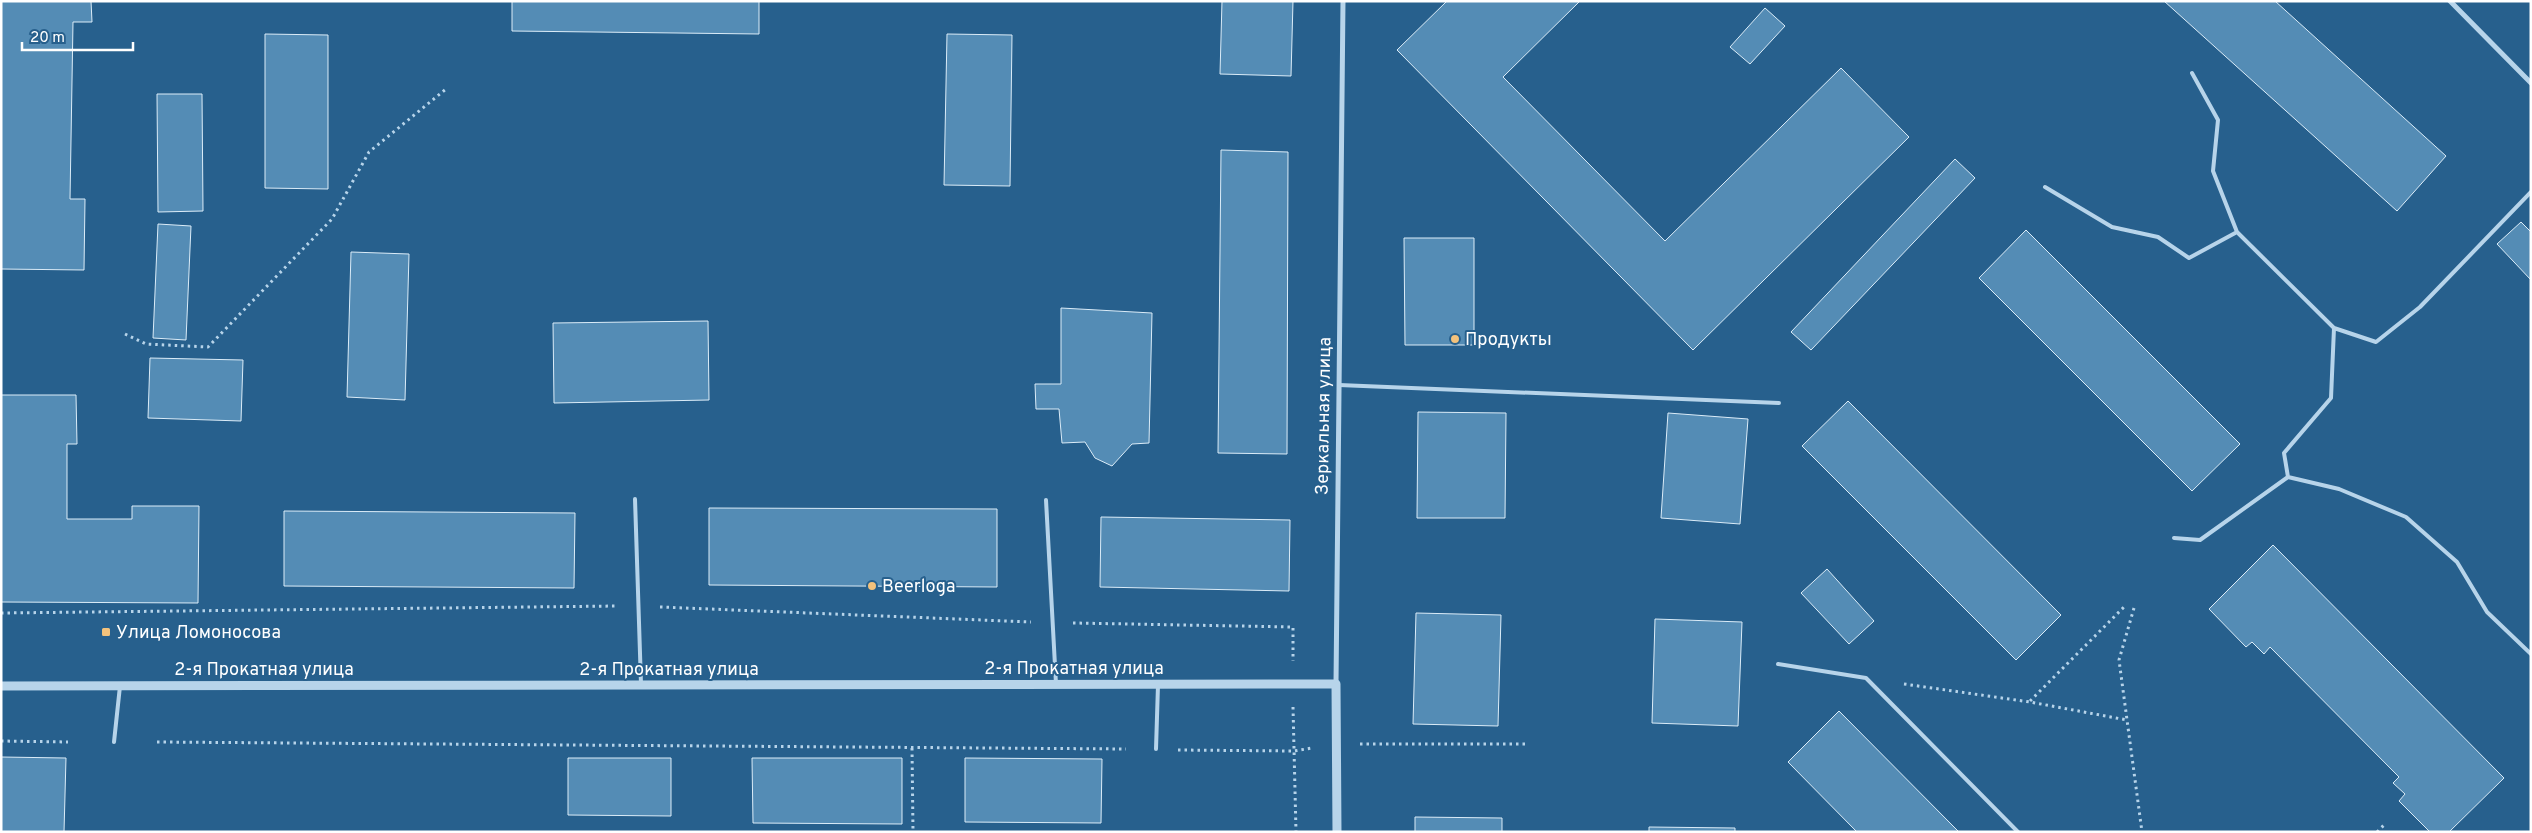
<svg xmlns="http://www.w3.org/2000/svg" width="2532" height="833" font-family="Overpass,sans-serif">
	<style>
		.building { fill: #548cb5; stroke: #dbecf8 }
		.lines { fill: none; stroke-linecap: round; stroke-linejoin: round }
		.path { stroke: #b7d4ea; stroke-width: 3; stroke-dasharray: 2.5 4; stroke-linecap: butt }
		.service { stroke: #b7d4ea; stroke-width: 4 }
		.minor { stroke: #b7d4ea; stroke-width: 5 }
		.tertiary { stroke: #b7d4ea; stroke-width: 9 }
		.poi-dot { fill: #f3c27c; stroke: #27608d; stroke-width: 2 }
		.labels { text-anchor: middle; stroke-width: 4; stroke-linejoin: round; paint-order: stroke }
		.poi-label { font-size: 18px; fill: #fff; stroke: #27608d; text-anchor: start }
		.street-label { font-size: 18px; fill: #fff; stroke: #27608d }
	</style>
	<rect width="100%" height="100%" fill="#27608d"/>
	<!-- building -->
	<path class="building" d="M 1,1 L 91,1 L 92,22 L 73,22 L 70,199 L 85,199 L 84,270 L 1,269 Z
		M 512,1 L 759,1 L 759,34 L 512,31 Z
		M 1222,1 L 1293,1 L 1291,76 L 1220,74 Z
		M 1447,1 L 1580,1 L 1503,77 L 1665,241 L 1841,68 L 1909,137 L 1693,350 L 1397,50 Z
		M 2164,1 L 2275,1 L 2446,156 L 2397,211 Z
		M 1765,8 L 1785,26 L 1750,64 L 1730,47 Z
		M 265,34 L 328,35 L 328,189 L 265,188 Z
		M 947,34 L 1012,35 L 1010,186 L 944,185 Z
		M 157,94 L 202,94 L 203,211 L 158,212 Z
		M 1221,150 L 1288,152 L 1287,454 L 1218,453 Z
		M 1955,159 L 1975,178 L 1811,350 L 1791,332 Z
		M 2521,222 L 2531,232 L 2531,280 L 2497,244 Z
		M 158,224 L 191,226 L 186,340 L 153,338 Z
		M 2026,230 L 2240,444 L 2192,491 L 1979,278 Z
		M 1404,238 L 1474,238 L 1474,345 L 1405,345 Z
		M 351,252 L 409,254 L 405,400 L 347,397 Z
		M 1061,308 L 1152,313 L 1149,443 L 1132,444 L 1112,466 L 1095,458 L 1085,442 L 1062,443 L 1059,409 L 1036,409 L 1035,384 L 1061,384 Z
		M 708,321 L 709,400 L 554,403 L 553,323 Z
		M 150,358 L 243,360 L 241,421 L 148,418 Z
		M 1,395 L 76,395 L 77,444 L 67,444 L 67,519 L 132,519 L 132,506 L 199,506 L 198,603 L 1,602 Z
		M 1848,401 L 2061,615 L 2016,660 L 1802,446 Z
		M 1418,412 L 1506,413 L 1505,518 L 1417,518 Z
		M 1668,413 L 1748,419 L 1740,524 L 1661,518 Z
		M 709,508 L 997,509 L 997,587 L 709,585 Z
		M 284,511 L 575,513 L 574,588 L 284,586 Z
		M 1101,517 L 1290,520 L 1289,591 L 1100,587 Z
		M 2273,545 L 2504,778 L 2449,832 L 2430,832 L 2399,801 L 2405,794 L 2393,783 L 2399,777 L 2270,647 L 2264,654 L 2252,642 L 2246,647 L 2209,609 Z
		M 1827,569 L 1874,621 L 1849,644 L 1801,593 Z
		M 1416,613 L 1501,615 L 1498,726 L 1413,724 Z
		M 1655,619 L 1742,622 L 1738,726 L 1652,723 Z
		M 1839,711 L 1953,826 L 1959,832 L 1857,832 L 1788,762 Z
		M 1,757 L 66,758 L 64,832 L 1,832 Z
		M 568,758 L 671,758 L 671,816 L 568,815 Z
		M 752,758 L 902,758 L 902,824 L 753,823 Z
		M 965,758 L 1102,759 L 1101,823 L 965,822 Z
		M 1415,817 L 1502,818 L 1502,832 L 1415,832 Z
		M 1649,827 L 1735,828 L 1735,832 L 1649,832 Z"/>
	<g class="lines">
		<!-- path -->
		<path class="path" d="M 125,334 L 146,344 L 208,347 L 332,219 L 369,152 L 446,89
			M 660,607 L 1031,622
			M 2134,608 L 2119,660 L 2142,832
			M 1,613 L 617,606
			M 1073,623 L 1293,627 L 1293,661
			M 1904,684 L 2030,702 L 2127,720
			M 2030,701 L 2124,607
			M 1293,707 L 1296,832
			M 1,741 L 68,742
			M 157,742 L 1126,749
			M 1360,744 L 1526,744
			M 912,748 L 913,832
			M 1178,750 L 1294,751 L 1312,748
			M 2377,832 L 2386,823"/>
		<!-- service -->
		<path class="service" d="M 2192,73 L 2218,120 L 2213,171 L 2237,232 L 2334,328 L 2376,342 L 2420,307 L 2531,192
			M 2045,187 L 2112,227 L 2158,237 L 2189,258 L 2237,232
			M 1339,385 L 1779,403
			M 2288,477 L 2284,453 L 2331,398 L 2334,328
			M 635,499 L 641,684
			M 1046,500 L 1056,684
			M 2174,538 L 2200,540 L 2288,477 L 2339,489 L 2406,517 L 2457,562 L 2487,612 L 2531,654
			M 1778,664 L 1866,678 L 2018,832
			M 114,742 L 120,686
			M 1156,749 L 1158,685"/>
		<!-- minor -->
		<path class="minor" d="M 2450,1 L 2531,83
			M 1336,684 L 1343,1"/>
		<!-- tertiary -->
		<path class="tertiary" d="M 1,686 L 1336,684 L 1337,832"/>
	</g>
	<!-- markers -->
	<g class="poi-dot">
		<circle cx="1455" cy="339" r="5"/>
		<circle cx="872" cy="586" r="5"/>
		<rect x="101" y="627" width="10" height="10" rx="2.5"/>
	</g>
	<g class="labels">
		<!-- poi labels -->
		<g class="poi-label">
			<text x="1465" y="345">Продукты</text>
			<text x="882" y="592">Beerloga</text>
			<text x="116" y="638">Улица Ломоносова</text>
		</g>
		<!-- street labels -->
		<g class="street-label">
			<text transform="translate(1323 416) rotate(-89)" y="6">Зеркальная улица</text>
			<text x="1074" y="674">2-я Прокатная улица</text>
			<text x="264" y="675">2-я Прокатная улица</text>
			<text x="669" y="675">2-я Прокатная улица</text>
		</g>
	</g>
	<!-- border -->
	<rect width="2532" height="833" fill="none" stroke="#ffffff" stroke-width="5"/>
	<!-- scale -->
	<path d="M22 42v8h111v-8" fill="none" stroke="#ffffff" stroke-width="2.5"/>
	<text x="30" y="42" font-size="15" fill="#ffffff" stroke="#27608d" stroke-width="4" paint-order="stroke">20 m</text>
</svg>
